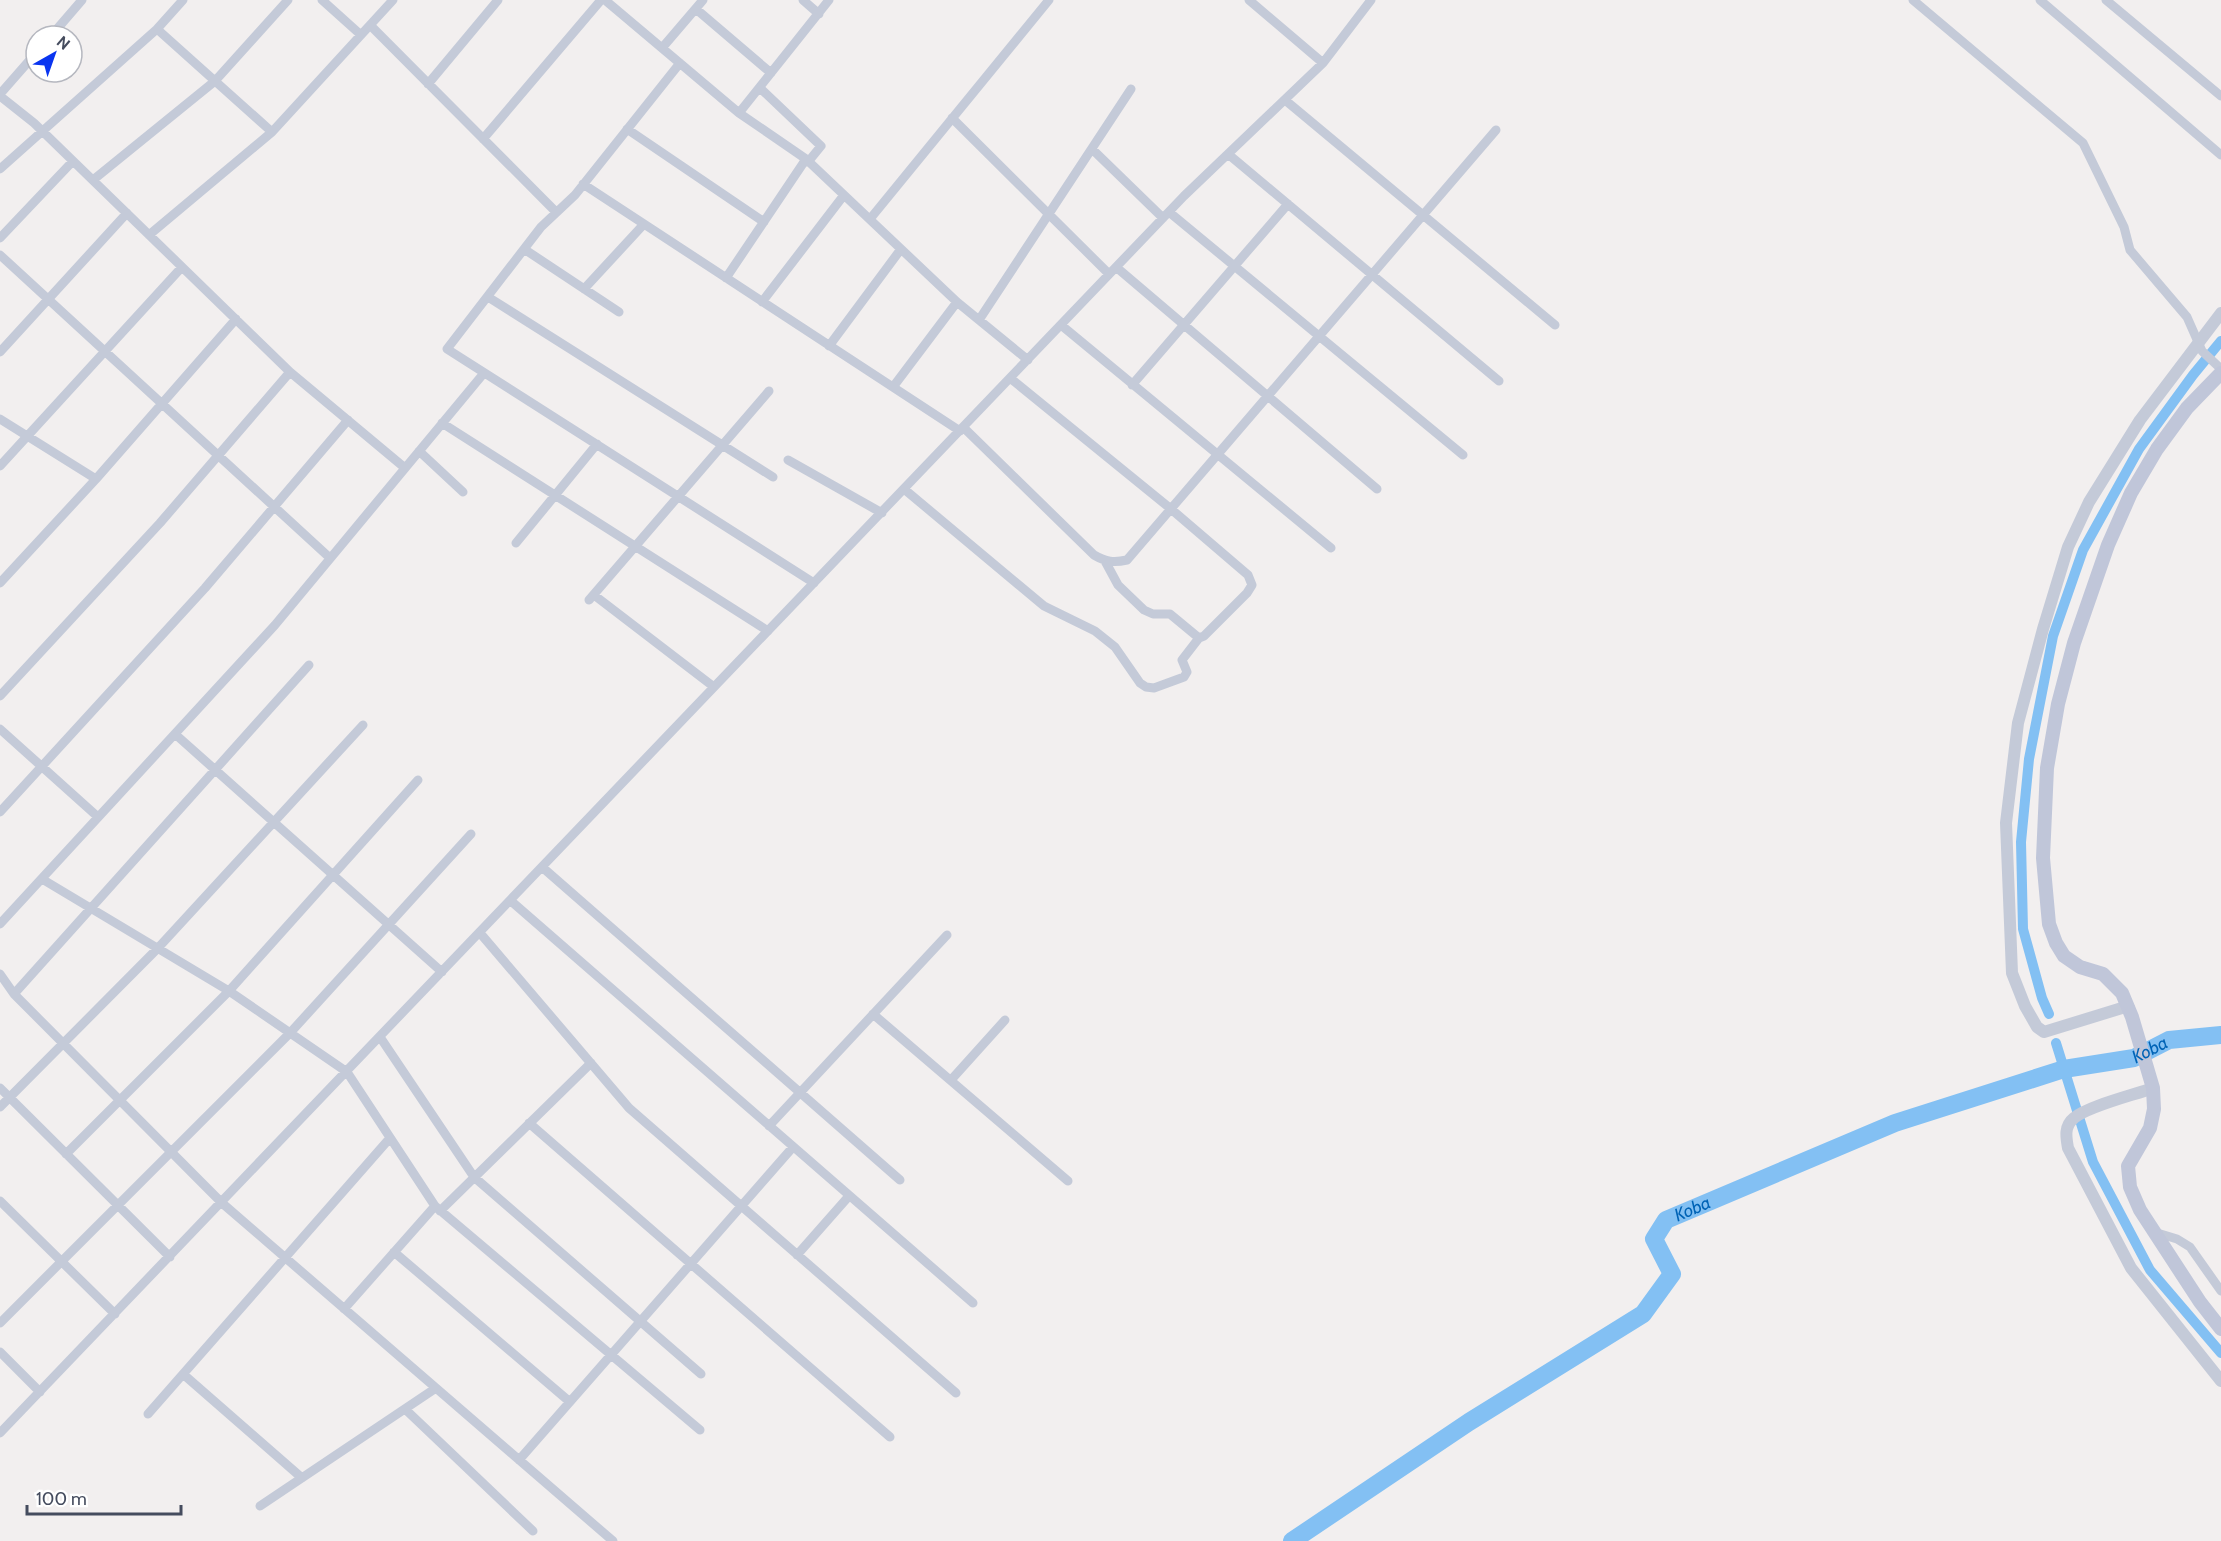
<svg xmlns="http://www.w3.org/2000/svg" width="2221" height="1541" font-family="Cabin,sans-serif">
	<style>
		.lines { fill: none; stroke-linecap: round; stroke-linejoin: round }
		.canal { stroke: #83c0f3; stroke-width: 10 }
		.river { stroke: #83c0f3; stroke-width: 18 }
		.minor { stroke: #c4cad8; stroke-width: 9 }
		.tertiary { stroke: #c4cad8; stroke-width: 12 }
		.secondary { stroke: #c0c6d9; stroke-width: 14 }
		.labels { text-anchor: middle; stroke-width: 6; stroke-linejoin: round; paint-order: stroke }
		.water-label { font-size: 18px; font-style: italic; fill: #0063b6; stroke: #fff }
	</style>
	<rect width="100%" height="100%" fill="#f2efef"/>
	<g class="lines">
		<!-- canal -->
		<path class="canal" d="M 2049,1014 L 2042,998 L 2023,929 L 2021,842 L 2029,759 L 2053,636 L 2083,550 L 2139,449 L 2193,375 L 2221,341
			M 2056,1043 L 2093,1162 L 2150,1270 L 2221,1353"/>
		<!-- river -->
		<path class="river" id="s1" d="M 1292,1541 L 1469,1422 L 1643,1314 L 1672,1274 L 1654,1239 L 1666,1220 L 1895,1123 L 2064,1069 L 2134,1058 L 2169,1040 L 2221,1035"/>
		<!-- minor -->
		<path class="minor" d="M 322,0 L 361,35
			M 605,0 L 739,113 L 806,159 L 957,302 L 1028,360
			M 803,0 L 819,14
			M 1249,0 L 1323,63
			M 1913,0 L 2083,143 L 2124,227 L 2130,250 L 2187,317 L 2202,351 L 2221,369
			M 2040,0 L 2221,155
			M 2106,0 L 2221,96
			M 696,9 L 771,73
			M 370,25 L 556,212
			M 157,29 L 272,132
			M 51,36 L 82,0
			M 662,48 L 703,0
			M 680,63 L 575,195 L 541,227 L 447,349 L 814,583
			M 428,84 L 498,0
			M 760,88 L 821,146 L 808,162
			M 0,94 L 36,53
			M 0,96 L 34,123 L 290,372 L 405,468
			M 1285,100 L 1555,325
			M 739,113 L 829,0
			M 952,118 L 1109,274
			M 627,129 L 764,222
			M 483,139 L 601,0
			M 1092,149 L 1163,218
			M 1228,154 L 1499,381
			M 0,169 L 157,29 L 183,0
			M 93,180 L 215,81 L 288,0
			M 583,184 L 960,431
			M 1169,212 L 1463,455
			M 870,219 L 1049,0
			M 149,235 L 272,132 L 393,0
			M 0,238 L 73,161
			M 524,249 L 619,312
			M 0,255 L 330,558
			M 1116,267 L 1377,489
			M 726,278 L 806,159
			M 584,289 L 644,224
			M 488,297 L 773,477
			M 762,302 L 844,195
			M 979,320 L 1131,89
			M 1061,325 L 1331,548
			M 829,346 L 901,249
			M 0,352 L 127,213
			M 1010,378 L 1171,509 L 1248,575 L 1252,585 L 1247,593 L 1204,636 L 1199,638 L 1170,614 L 1153,614 L 1144,610 L 1118,585 L 1105,561
			M 1132,385 L 1288,204
			M 893,387 L 957,302
			M 0,419 L 96,479
			M 442,423 L 768,631
			M 963,427 L 1094,555 C 1106,562 1114,563 1127,560 L 1496,130
			M 419,451 L 463,492
			M 788,460 L 882,513
			M 0,466 L 182,267
			M 904,489 L 1044,606 L 1095,631 L 1115,647 L 1140,683 L 1146,687 L 1154,688 L 1184,677 L 1187,672 L 1182,660 L 1199,638
			M 516,543 L 597,444
			M 0,583 L 96,479 L 236,319
			M 594,595 L 714,687
			M 589,600 L 769,391
			M 0,696 L 160,523 L 290,372
			M 0,729 L 98,817
			M 175,734 L 442,972
			M 0,812 L 205,588 L 348,420
			M 542,867 L 900,1180
			M 42,879 L 229,991 L 347,1072 L 435,1206 L 700,1430
			M 511,901 L 973,1303
			M 0,924 L 275,625 L 484,373
			M 480,933 L 629,1108 L 956,1393
			M 0,974 L 14,994 L 222,1203 L 613,1541
			M 14,994 L 309,665
			M 873,1014 L 1068,1181
			M 380,1037 L 474,1177 L 701,1374
			M 951,1080 L 1005,1020
			M 0,1088 L 170,1257
			M 0,1107 L 158,948 L 363,725
			M 529,1123 L 890,1437
			M 769,1126 L 947,935
			M 66,1154 L 229,991 L 418,780
			M 0,1201 L 115,1314
			M 440,1211 L 591,1063
			M 2154,1232 L 2177,1239 L 2190,1247 L 2221,1291
			M 394,1252 L 570,1402
			M 797,1255 L 849,1196
			M 344,1309 L 435,1206
			M 0,1323 L 290,1033 L 471,834
			M 0,1352 L 40,1392
			M 183,1374 L 302,1478
			M 405,1409 L 533,1531
			M 148,1414 L 390,1138
			M 0,1433 L 1184,196 L 1323,63 L 1371,0
			M 519,1460 L 793,1147
			M 260,1506 L 436,1388"/>
		<!-- tertiary -->
		<path class="tertiary" d="M 2129,1008 L 2122,1008 L 2044,1032 L 2037,1027 L 2025,1006 L 2012,973 L 2006,823 L 2018,723 L 2043,629 L 2068,547 L 2089,502 L 2140,420 L 2221,313
			M 2153,1088 C 2134,1095 2088,1106 2074,1118 C 2064,1126 2066,1137 2068,1148 L 2131,1268 L 2221,1381"/>
		<!-- secondary -->
		<path class="secondary" d="M 2221,373 L 2187,408 L 2157,449 L 2131,493 L 2108,545 L 2074,643 L 2058,704 L 2047,768 L 2043,858 L 2049,924 L 2056,943 L 2064,956 L 2080,967 L 2103,974 L 2122,993 L 2132,1017 L 2153,1088 L 2154,1109 L 2150,1128 L 2128,1166 L 2130,1187 L 2140,1210 L 2200,1302 L 2221,1329"/>
	</g>
	<g class="labels">
		<!-- water labels -->
		<g class="water-label">
			<text dy="6" stroke="none"><textPath href="#s1" startOffset="1044">Koba</textPath></text>
			<text dy="6" stroke="none"><textPath href="#s1" startOffset="558">Koba</textPath></text>
		</g>
	</g>
	<!-- north arrow -->
	<g transform="translate(54 54) rotate(40)"><circle r="28" fill="#ffffff" stroke="#b5b7bf" stroke-width="1.5"/>
	<path d="M0-4.5L10 22L0 15L-10 22Z" fill="#0a35f0"/>
	<text y="-9" font-size="16" font-weight="bold" text-anchor="middle" fill="#454c5e">N</text>
	</g>
	<!-- scale -->
	<path d="M27 1505v9h154v-9" fill="none" stroke="#454c5e" stroke-width="3"/>
	<text x="36" y="1505" font-size="18" fill="#454c5e" stroke="#ffffff" stroke-width="4.5" paint-order="stroke">100 m</text>
</svg>
